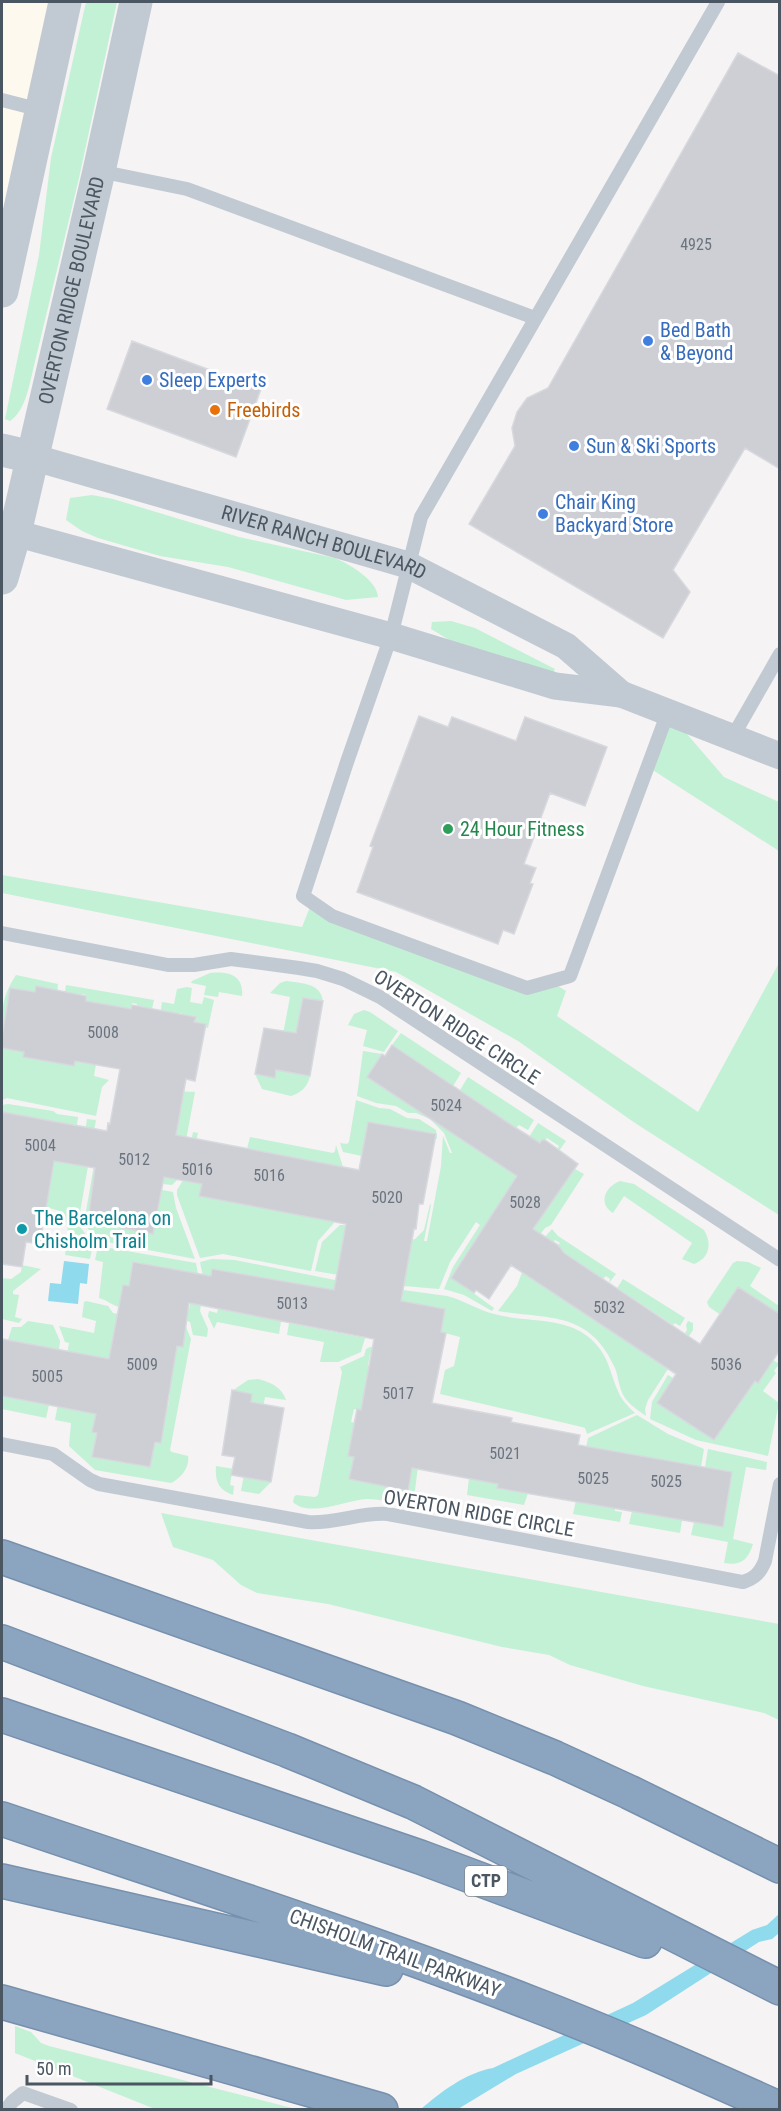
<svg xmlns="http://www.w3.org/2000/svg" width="781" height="2111" font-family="'Roboto Condensed',sans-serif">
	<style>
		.commercial { fill: #fdf9ef }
		.green { fill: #c3f1d5 }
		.water { fill: #90daee }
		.building { fill: #cdcfd5; stroke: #d7d9de; stroke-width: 1.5 }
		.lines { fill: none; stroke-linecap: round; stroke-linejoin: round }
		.motorway-casing { stroke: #7690ad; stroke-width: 36 }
		.service { stroke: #c1cad2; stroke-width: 14 }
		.minor { stroke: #c1cad2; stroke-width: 27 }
		.tertiary { stroke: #c1cad2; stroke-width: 33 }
		.motorway { stroke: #8ba5c1; stroke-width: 33 }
		.shop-dot { fill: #3f7fe0; stroke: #fff; stroke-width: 2 }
		.food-dot { fill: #e8710a; stroke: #fff; stroke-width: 2 }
		.leisure-dot { fill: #2e9e5b; stroke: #fff; stroke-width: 2 }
		.culture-dot { fill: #0f9aa8; stroke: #fff; stroke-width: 2 }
		.labels { text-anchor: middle; stroke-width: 6; stroke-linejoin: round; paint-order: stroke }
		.number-label { font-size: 16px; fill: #6b747e }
		.shield { fill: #fff; stroke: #808990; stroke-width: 1.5 }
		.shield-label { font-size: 18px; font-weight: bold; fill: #4a5661 }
		.street-label { font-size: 20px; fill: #4a5661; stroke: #fff }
		.shop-label { font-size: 20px; fill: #366cbe; stroke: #fff; text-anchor: start }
		.food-label { font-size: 20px; fill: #c56008; stroke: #fff; text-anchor: start }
		.leisure-label { font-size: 20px; fill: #27864d; stroke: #fff; text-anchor: start }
		.culture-label { font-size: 20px; fill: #0d838f; stroke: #fff; text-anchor: start }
	</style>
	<rect width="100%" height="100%" fill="#f5f3f3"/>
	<!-- commercial -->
	<path class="commercial" d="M 2,2 L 65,2 L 2,291 Z"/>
	<!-- green -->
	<path class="green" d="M 86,2 L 117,2 L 79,178 L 33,370 C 29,387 25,411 10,421 L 5,419 L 39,255 L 51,158 Z
		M 92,495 L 113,499 L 239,537 L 335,558 C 349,564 377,580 378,597 L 346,600 L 228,567 L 160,556 L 98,538 L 82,531 L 66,520 L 70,498 Z
		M 451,621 L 475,628 L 555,669 L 553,673 L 451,641 L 431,629 L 432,622 Z
		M 668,712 L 724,777 L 779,802 L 779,851 L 648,767 Z
		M 2,875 L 302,927 L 312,902 L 527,988 L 550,981 L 566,991 L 557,1016 L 698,1112 L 779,963 L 779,1215 L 635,1123 L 518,1041 L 396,972 L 2,893 Z
		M 210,973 C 228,971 244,975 242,996 L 219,992 L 218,997 L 204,995 L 206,986 L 191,983 L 192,981 Z
		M 16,975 L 58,984 L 57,994 L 36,986 L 35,992 L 11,988 L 2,1037 C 2,1010 1,998 16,975 Z
		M 286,981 C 301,983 321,983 323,1001 L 303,998 L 290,1072 L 310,1076 C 308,1086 301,1093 291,1096 L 262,1089 L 255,1074 L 275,1077 L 290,997 L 270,993 L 280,983 Z
		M 66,985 L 154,1000 L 151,1014 L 137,1006 L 137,1004 L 132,1003 L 131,1009 L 86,1001 L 86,995 L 82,994 L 81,999 L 64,998 Z
		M 187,987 L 192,988 L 190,1002 L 202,1004 L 204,997 L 214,1000 L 208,1028 L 205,1027 L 205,1024 L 181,1020 L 182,1013 L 160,1015 L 162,1002 L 174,1004 L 177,989 Z
		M 364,1010 L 370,1012 L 398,1031 L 384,1052 L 363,1046 L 367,1030 L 348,1025 L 354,1014 Z
		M 401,1033 L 461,1073 L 453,1086 L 392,1045 Z
		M 2,1048 L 24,1052 L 23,1057 L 70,1061 L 69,1065 L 74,1066 L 75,1061 L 96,1064 L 94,1076 L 109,1080 L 102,1087 L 96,1116 L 7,1098 L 2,1100 Z
		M 363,1051 L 382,1054 L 367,1077 L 520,1151 L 538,1123 L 566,1141 L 559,1151 L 557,1149 L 559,1146 L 547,1138 L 544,1141 L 542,1140 L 451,1277 L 494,1308 L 492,1311 L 464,1295 L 444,1289 L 453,1267 L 480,1225 L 476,1222 L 450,1262 L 439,1289 L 404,1286 L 315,1271 L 322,1242 L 340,1225 L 346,1225 L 340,1260 L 415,1239 L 424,1230 L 430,1204 L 431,1205 L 424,1241 L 427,1241 L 441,1166 L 443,1136 L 450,1153 L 452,1153 L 444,1133 L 430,1119 L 416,1113 L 408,1113 L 396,1106 L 376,1103 L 357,1096 Z
		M 468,1077 L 534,1120 L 528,1130 L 519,1125 L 516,1128 L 460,1090 Z
		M 153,1090 L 195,1092 L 179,1178 L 172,1185 L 163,1184 L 183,1096 Z
		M 356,1100 L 379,1108 L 390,1109 L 407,1118 L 419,1119 L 436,1130 L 437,1139 L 435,1138 L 435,1134 L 368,1122 L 362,1156 L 343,1152 L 340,1143 L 347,1144 L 349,1142 Z
		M 8,1104 L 53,1111 L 57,1114 L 78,1117 L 77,1125 L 2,1112 L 2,1105 Z
		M 87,1119 L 96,1120 L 78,1224 L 93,1244 L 90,1259 L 65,1255 L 68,1231 L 63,1212 L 46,1207 L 36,1176 L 2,1170 L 2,1152 L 75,1165 L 80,1138 L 84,1138 Z
		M 193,1132 L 198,1133 L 187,1181 L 202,1184 L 199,1195 L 326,1220 L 336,1166 L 247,1149 L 250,1137 L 333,1153 L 335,1151 L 336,1145 L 344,1170 L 334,1223 L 318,1241 L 311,1271 L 223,1254 L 200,1258 L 177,1195 L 177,1190 L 185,1177 Z
		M 98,1152 L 88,1221 L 153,1234 L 162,1190 L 173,1192 L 176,1208 L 195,1259 L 96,1240 L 84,1223 L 96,1153 Z
		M 575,1169 L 584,1174 L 551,1225 L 545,1228 L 535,1241 L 528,1236 Z
		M 620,1181 L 634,1184 L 704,1230 C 712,1243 710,1258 694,1264 L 682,1259 L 692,1243 L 624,1196 L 613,1213 C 597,1203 606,1186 620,1181 Z
		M 552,1229 L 558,1236 L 616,1274 L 609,1283 L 610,1279 L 606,1276 L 603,1279 L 563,1253 L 558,1245 L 560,1243 L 555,1240 L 553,1243 L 537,1246 Z
		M 98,1246 L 196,1263 L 202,1297 L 200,1311 L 208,1329 L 207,1337 L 193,1335 L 190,1322 L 187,1321 L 187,1317 L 184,1316 L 186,1310 L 189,1310 L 191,1298 L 133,1262 L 129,1286 L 123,1285 L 120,1307 C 113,1306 107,1300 99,1298 L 103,1262 L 95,1260 Z
		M 212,1259 L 235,1260 L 345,1282 L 447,1296 C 464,1300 477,1310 494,1314 C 530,1324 575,1314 600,1349 C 610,1363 611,1376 618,1391 C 621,1400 628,1406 635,1413 L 587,1434 L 585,1428 L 582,1427 L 440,1394 L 445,1370 L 454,1366 L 460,1337 L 441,1332 L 444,1309 L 213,1269 L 209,1290 L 206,1291 L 200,1262 Z
		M 737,1261 L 748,1262 L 761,1268 L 750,1286 L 779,1306 L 779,1314 L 721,1315 L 709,1307 L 707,1302 L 733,1263 Z
		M 22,1265 L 41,1269 L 13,1291 L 13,1294 L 19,1295 L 15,1317 L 22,1319 L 19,1323 L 2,1319 L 2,1278 L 11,1279 L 21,1272 Z
		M 524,1267 L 524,1274 L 662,1364 L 676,1348 L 687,1330 L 686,1325 L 688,1321 L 693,1323 L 693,1330 L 648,1400 L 645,1409 L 646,1416 C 636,1409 625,1402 621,1390 C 618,1382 618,1375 615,1368 C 590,1311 549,1319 498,1311 L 517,1286 Z
		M 623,1279 L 685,1318 L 680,1326 L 675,1323 L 673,1325 L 617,1288 Z
		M 86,1301 L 108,1306 L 113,1313 L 119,1314 L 99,1418 L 95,1418 L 92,1432 L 97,1433 L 92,1457 L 150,1467 L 155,1442 L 161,1443 L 161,1406 L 168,1406 L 170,1394 L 164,1393 L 173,1371 L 177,1346 L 183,1347 L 186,1327 L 191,1339 L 170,1450 L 172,1452 L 188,1456 C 190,1467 181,1478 171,1483 L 95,1470 L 69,1446 L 71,1423 L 55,1420 L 69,1343 L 65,1342 L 59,1326 L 94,1333 L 96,1321 L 82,1317 L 84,1302 Z
		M 218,1309 L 281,1321 L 279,1334 L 217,1322 L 214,1329 L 208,1316 L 209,1311 L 217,1313 Z
		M 28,1321 L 53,1325 L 60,1341 L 59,1350 L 8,1340 L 12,1327 L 21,1327 Z
		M 289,1323 L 365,1338 L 361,1352 L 338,1362 L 320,1362 L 324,1342 L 287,1335 Z
		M 370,1347 L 375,1347 L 377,1355 L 370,1354 L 368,1365 L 375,1367 L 363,1398 L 361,1410 L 354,1409 L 351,1422 L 357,1423 L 348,1455 L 354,1457 L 349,1479 L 407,1491 L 412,1468 L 417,1469 L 418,1467 L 413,1505 L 410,1506 C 396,1503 381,1499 367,1499 C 347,1500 309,1518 293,1502 L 294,1497 L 296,1495 L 315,1497 L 318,1495 L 342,1372 L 340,1367 L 364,1356 L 366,1349 Z
		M 773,1360 L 779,1364 L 774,1371 L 776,1373 L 763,1391 L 779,1403 L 768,1456 L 696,1440 L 650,1419 L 652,1402 L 668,1375 L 673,1378 L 658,1403 L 714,1440 L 755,1381 L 758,1383 Z
		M 258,1379 C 270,1382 282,1387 286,1400 L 265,1397 L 251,1479 L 271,1482 L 259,1494 L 241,1491 L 244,1475 L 232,1472 L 230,1485 L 234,1486 L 233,1495 C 218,1490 215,1481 216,1466 L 240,1470 L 252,1394 L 232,1391 L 248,1380 Z
		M 2,1396 L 49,1405 L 46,1418 L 2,1409 Z
		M 637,1415 L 668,1434 L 704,1449 L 701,1467 L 607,1450 L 583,1462 L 588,1438 Z
		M 708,1449 L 767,1462 L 766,1470 L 746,1467 L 733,1539 L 753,1544 C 748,1560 741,1566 724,1563 L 728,1542 L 691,1535 L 694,1522 L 723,1527 L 732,1472 L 705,1467 Z
		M 469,1478 L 498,1484 L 498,1488 L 528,1493 L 524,1505 L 467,1495 Z
		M 578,1491 L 615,1508 L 615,1511 L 622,1512 L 620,1522 L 573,1514 Z
		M 632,1511 L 682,1520 L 680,1533 L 629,1524 Z
		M 161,1513 L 779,1624 L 779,1720 L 764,1713 L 643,1686 L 570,1665 L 549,1655 L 502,1647 L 328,1604 L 257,1593 L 241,1585 L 213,1560 L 173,1547 Z
		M 15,2026 L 31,2032 L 41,2043 L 49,2046 L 296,2109 L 155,2109 L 15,2053 Z"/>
	<!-- water -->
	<path class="water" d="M 64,1261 L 89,1264 L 87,1284 L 80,1283 L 78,1304 L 48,1301 L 50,1283 L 61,1284 Z
		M 779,1914 L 779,1933 L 772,1939 L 759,1942 L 646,2015 L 516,2074 L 458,2109 L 420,2110 C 441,2092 465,2073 493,2068 L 633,2003 L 752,1930 L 767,1925 Z"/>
	<!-- building -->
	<path class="building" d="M 738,53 L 780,76 L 780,469 L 745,448 L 673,570 L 690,592 L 663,638 L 469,524 L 515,446 L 512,428 L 517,412 L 527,398 L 548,388 Z
		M 132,341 L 261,389 L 236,457 L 107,409 Z
		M 419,716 L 448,727 L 452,717 L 516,741 L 525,717 L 607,747 L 585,806 L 550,793 L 524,864 L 536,868 L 530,883 L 533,884 L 514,934 L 503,930 L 498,944 L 357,892 L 373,847 L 370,846 Z
		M 36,986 L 86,996 L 86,1001 L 131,1009 L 132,1005 L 196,1017 L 194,1022 L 206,1024 L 195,1081 L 186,1079 L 176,1135 L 359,1170 L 368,1122 L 436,1134 L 423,1204 L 419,1204 L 416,1229 L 414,1229 L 401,1301 L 445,1309 L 441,1332 L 446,1333 L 432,1403 L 512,1418 L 511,1422 L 580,1435 L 578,1445 L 732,1472 L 723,1527 L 497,1488 L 498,1484 L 418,1469 L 412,1468 L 408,1491 L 349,1479 L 354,1457 L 348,1456 L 357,1409 L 361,1410 L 374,1339 L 189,1303 L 183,1347 L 177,1346 L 161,1443 L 155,1442 L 150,1467 L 92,1457 L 97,1433 L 92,1432 L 96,1414 L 2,1396 L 2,1339 L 109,1359 L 123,1285 L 129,1286 L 133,1262 L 211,1276 L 212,1269 L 334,1290 L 346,1224 L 199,1196 L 202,1184 L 164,1177 L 153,1234 L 88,1221 L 95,1168 L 54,1161 L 40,1244 L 26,1242 L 22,1267 L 2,1264 L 2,1112 L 107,1131 L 108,1123 L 110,1124 L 120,1069 L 75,1061 L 74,1066 L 52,1062 L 23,1057 L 24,1052 L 2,1048 L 2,1037 L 10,988 L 35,992 Z
		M 303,998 L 323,1001 L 310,1076 L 276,1070 L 275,1078 L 255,1074 L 264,1028 L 296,1033 Z
		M 392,1045 L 516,1128 L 540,1143 L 542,1140 L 545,1140 L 578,1164 L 533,1229 L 558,1245 L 564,1253 L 700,1344 L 738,1287 L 780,1314 L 780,1350 L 758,1383 L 755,1381 L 714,1440 L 657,1403 L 676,1374 L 511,1265 L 489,1299 L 476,1290 L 474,1293 L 451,1278 L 517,1176 L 367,1077 L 382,1054 L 385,1056 Z
		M 232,1390 L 252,1394 L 251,1402 L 284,1408 L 271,1482 L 231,1475 L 235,1457 L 222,1455 Z"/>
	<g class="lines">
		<!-- motorway casing -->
		<g class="motorway-casing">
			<path id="motorway" d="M 2,1557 L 457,1718 L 555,1758 L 629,1792 L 780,1866
				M 2,1642 L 287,1750 L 413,1802 L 780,1988
				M 2,1715 L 420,1857 L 645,1941
				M 2,1819 C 179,1879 358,1936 533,2004 C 617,2036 698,2072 780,2109
				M 2,1881 L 386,1969
				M 2,2002 L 381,2110"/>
		</g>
		<!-- service -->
		<path class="service" d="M 2,100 L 41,110
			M 99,171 L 187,189 L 535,318
			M 668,712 L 570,976 L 527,988 L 332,916 L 303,896 L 347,762 L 391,636 L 421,517 L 718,2
			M 732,738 L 780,654
			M 2,933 L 168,965 L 194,965 L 231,959 L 299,968 L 317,971 L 343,979 L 380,997 L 780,1260
			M 2,1444 L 53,1454 L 90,1480 L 99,1484 L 308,1522 C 335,1524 360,1512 388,1514 L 743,1582 C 755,1578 760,1573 765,1561 L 780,1484
			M 6,2110 L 12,2102 L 23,2093 L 71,2110"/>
		<!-- minor -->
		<g class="minor">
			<path id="s1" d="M 32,457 L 408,565 L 566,646 L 621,694"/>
			<path d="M 15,533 L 391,636 L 555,686 L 621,694 L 780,756"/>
		</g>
		<!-- tertiary -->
		<g class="tertiary">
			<path d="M 2,291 L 65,2"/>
			<path d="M 2,450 L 32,457"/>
			<path id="s2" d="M 2,578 L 15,533 L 99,171 L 136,2"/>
		</g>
		<!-- motorway -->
		<use href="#motorway" class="motorway"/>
	</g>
	<!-- markers -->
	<g class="shop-dot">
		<circle cx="648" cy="341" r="6"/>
		<circle cx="147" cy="380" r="6"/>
		<circle cx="574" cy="446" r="6"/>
		<circle cx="543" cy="514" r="6"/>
	</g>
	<circle class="food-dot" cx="215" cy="410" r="6"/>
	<circle class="leisure-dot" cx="448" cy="829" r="6"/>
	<circle class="culture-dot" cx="22" cy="1229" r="6"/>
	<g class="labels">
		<!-- number labels -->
		<g class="number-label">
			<text x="696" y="250">4925</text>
			<text x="103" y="1038">5008</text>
			<text x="446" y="1111">5024</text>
			<text x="40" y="1151">5004</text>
			<text x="134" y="1165">5012</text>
			<text x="197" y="1175">5016</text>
			<text x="269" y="1181">5016</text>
			<text x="387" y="1203">5020</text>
			<text x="525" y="1208">5028</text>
			<text x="292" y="1309">5013</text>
			<text x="609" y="1313">5032</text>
			<text x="142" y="1370">5009</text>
			<text x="726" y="1370">5036</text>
			<text x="47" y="1382">5005</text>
			<text x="398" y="1399">5017</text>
			<text x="505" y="1459">5021</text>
			<text x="593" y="1484">5025</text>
			<text x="666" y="1487">5025</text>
		</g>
		<!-- shield labels -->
		<rect class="shield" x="465" y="1866" width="42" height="30" rx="4.5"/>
		<g class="shield-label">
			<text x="486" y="1887">CTP</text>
		</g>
		<!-- street labels -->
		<g class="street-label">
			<text dy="7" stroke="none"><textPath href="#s2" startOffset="296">OVERTON RIDGE BOULEVARD</textPath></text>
			<text dy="7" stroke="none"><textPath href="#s1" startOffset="304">RIVER RANCH BOULEVARD</textPath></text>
			<text transform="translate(457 1027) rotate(33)" y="7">OVERTON RIDGE CIRCLE</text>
			<text transform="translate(479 1513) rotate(10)" y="7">OVERTON RIDGE CIRCLE</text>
			<text transform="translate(395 1953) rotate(20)" y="7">CHISHOLM TRAIL PARKWAY</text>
		</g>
		<!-- shop labels -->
		<g class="shop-label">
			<text x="660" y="337">Bed Bath<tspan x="660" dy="23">&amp; Beyond</tspan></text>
			<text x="159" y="387">Sleep Experts</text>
			<text x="586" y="453">Sun &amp; Ski Sports</text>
			<text x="555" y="509">Chair King<tspan x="555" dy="23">Backyard Store</tspan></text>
		</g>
		<!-- food labels -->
		<g class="food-label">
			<text x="227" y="417">Freebirds</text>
		</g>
		<!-- leisure labels -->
		<g class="leisure-label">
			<text x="460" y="836">24 Hour Fitness</text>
		</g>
		<!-- culture labels -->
		<g class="culture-label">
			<text x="34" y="1225">The Barcelona on<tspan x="34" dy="23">Chisholm Trail</tspan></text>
		</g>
	</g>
	<!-- border -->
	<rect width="781" height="2111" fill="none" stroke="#4a5661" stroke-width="6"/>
	<!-- scale -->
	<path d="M27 2075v9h184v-9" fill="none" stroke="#4a5661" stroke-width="3"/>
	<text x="36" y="2075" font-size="18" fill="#4a5661" stroke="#ffffff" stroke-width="4.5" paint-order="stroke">50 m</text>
</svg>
